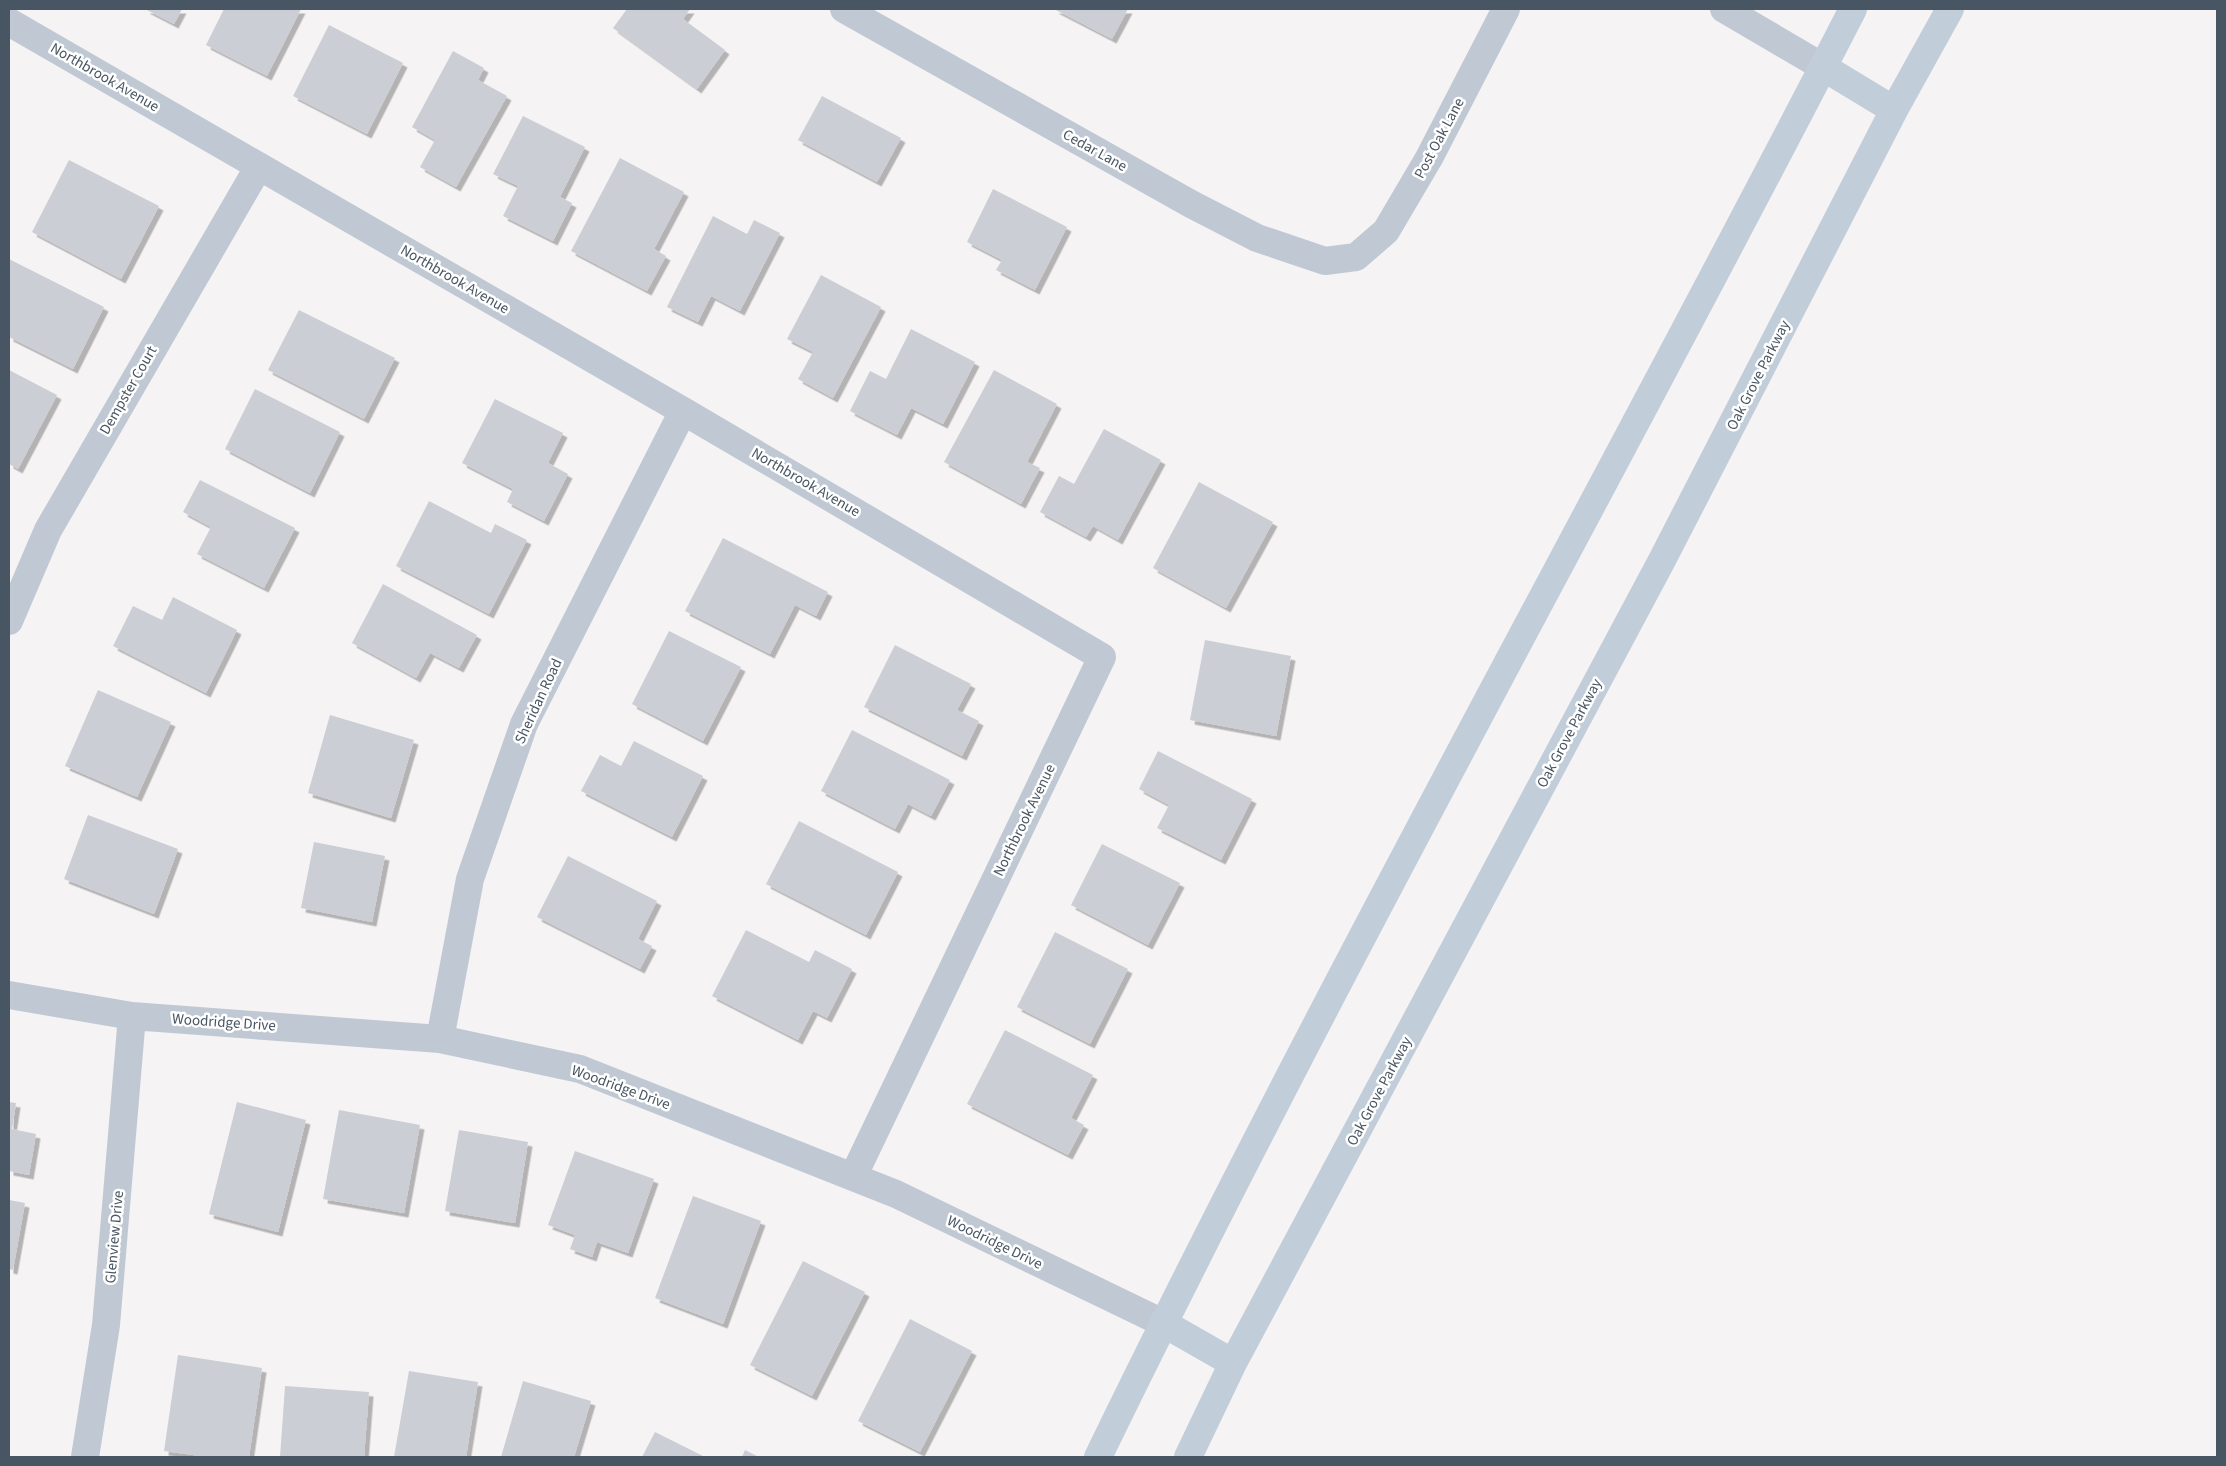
<svg xmlns="http://www.w3.org/2000/svg" width="2226" height="1466" font-family="'Source Sans 3',sans-serif">
	<style>
		.building { fill: #ccced5; filter: url(#shadow) }
		.lines { fill: none; stroke-linecap: round; stroke-linejoin: round }
		.minor { stroke: #c0c9d3; stroke-width: 28 }
		.secondary { stroke: #c2cdda; stroke-width: 28 }
		.labels { text-anchor: middle; stroke-width: 5; stroke-linejoin: round; paint-order: stroke }
		.street-label { font-size: 15px; fill: #485562; stroke: #fff }
	</style>
	<defs>
		<filter id="shadow"><feDropShadow dx="4.5" dy="4.5" stdDeviation="0" flood-color="#0004"/></filter>
	</defs>
	<rect width="100%" height="100%" fill="#f5f3f3"/>
	<!-- building -->
	<path class="building" d="M 145,9 L 182,9 L 174,24 Z
		M 224,9 L 301,9 L 267,76 L 206,45 Z
		M 627,9 L 690,9 L 683,19 L 725,50 L 697,89 L 613,28 Z
		M 1054,9 L 1128,9 L 1112,39 Z
		M 329,25 L 403,63 L 367,134 L 293,96 Z
		M 453,51 L 484,68 L 478,80 L 507,96 L 456,187 L 420,167 L 435,140 L 412,127 Z
		M 822,96 L 901,138 L 877,182 L 798,140 Z
		M 523,116 L 585,147 L 560,197 L 572,203 L 553,241 L 503,216 L 518,186 L 493,174 Z
		M 620,158 L 684,192 L 654,249 L 666,256 L 647,291 L 571,251 Z
		M 69,160 L 159,206 L 121,279 L 32,232 Z
		M 993,189 L 1067,227 L 1035,290 L 996,270 L 1002,260 L 967,242 Z
		M 713,216 L 747,234 L 754,220 L 780,233 L 740,311 L 711,296 L 698,322 L 667,307 Z
		M 9,259 L 104,307 L 73,369 L 9,337 Z
		M 821,275 L 881,307 L 833,398 L 798,379 L 813,352 L 787,339 Z
		M 299,310 L 395,358 L 364,419 L 268,370 Z
		M 911,329 L 975,362 L 943,424 L 911,408 L 897,435 L 850,411 L 870,371 L 886,379 Z
		M 9,370 L 57,395 L 18,469 L 9,464 Z
		M 994,370 L 1057,404 L 1027,462 L 1040,468 L 1021,504 L 944,462 Z
		M 255,389 L 340,432 L 310,493 L 225,449 Z
		M 495,399 L 563,433 L 548,463 L 568,474 L 544,521 L 507,502 L 513,489 L 462,463 Z
		M 1104,429 L 1161,460 L 1118,540 L 1093,526 L 1086,537 L 1040,512 L 1059,476 L 1074,484 Z
		M 200,480 L 295,528 L 264,588 L 197,554 L 211,527 L 183,512 Z
		M 1199,482 L 1273,522 L 1226,608 L 1153,568 Z
		M 429,501 L 491,533 L 495,524 L 527,540 L 489,614 L 396,566 Z
		M 723,538 L 828,592 L 816,616 L 795,605 L 770,654 L 685,611 Z
		M 383,584 L 477,635 L 459,668 L 430,653 L 416,678 L 352,643 Z
		M 173,597 L 237,630 L 206,693 L 113,646 L 133,606 L 162,620 Z
		M 669,631 L 741,667 L 703,741 L 632,704 Z
		M 1205,640 L 1291,656 L 1276,736 L 1190,720 Z
		M 895,645 L 971,684 L 957,710 L 979,721 L 962,756 L 864,707 Z
		M 98,690 L 171,722 L 137,797 L 65,766 Z
		M 330,715 L 414,740 L 391,818 L 308,793 Z
		M 852,730 L 950,780 L 931,816 L 908,804 L 895,829 L 821,791 Z
		M 634,741 L 703,776 L 672,837 L 581,791 L 600,755 L 621,766 Z
		M 1158,751 L 1252,799 L 1221,860 L 1157,828 L 1169,805 L 1139,789 Z
		M 88,815 L 178,849 L 154,914 L 64,879 Z
		M 799,821 L 898,872 L 866,935 L 766,884 Z
		M 314,842 L 385,856 L 372,922 L 301,908 Z
		M 1102,844 L 1180,883 L 1148,945 L 1071,905 Z
		M 568,856 L 657,901 L 638,939 L 652,946 L 640,969 L 537,917 Z
		M 746,930 L 809,962 L 815,950 L 852,969 L 827,1018 L 813,1011 L 798,1040 L 712,996 Z
		M 1055,932 L 1128,969 L 1090,1044 L 1017,1007 Z
		M 1005,1030 L 1093,1075 L 1071,1118 L 1084,1125 L 1068,1155 L 967,1104 Z
		M 9,1102 L 16,1103 L 12,1129 L 36,1134 L 29,1175 L 9,1171 Z
		M 237,1102 L 306,1120 L 278,1232 L 209,1214 Z
		M 339,1110 L 420,1125 L 404,1213 L 323,1199 Z
		M 459,1130 L 528,1142 L 515,1223 L 445,1211 Z
		M 575,1151 L 654,1179 L 628,1253 L 597,1242 L 592,1257 L 570,1249 L 575,1235 L 548,1225 Z
		M 693,1196 L 761,1221 L 723,1324 L 655,1298 Z
		M 9,1200 L 25,1203 L 13,1270 L 9,1269 Z
		M 803,1261 L 865,1292 L 812,1396 L 750,1365 Z
		M 910,1319 L 972,1351 L 920,1452 L 858,1421 Z
		M 178,1355 L 262,1368 L 249,1457 L 208,1457 L 164,1451 Z
		M 409,1371 L 478,1382 L 466,1457 L 394,1457 Z
		M 523,1381 L 591,1401 L 574,1457 L 501,1457 Z
		M 285,1386 L 369,1392 L 364,1457 L 280,1457 Z
		M 655,1432 L 705,1457 L 642,1457 Z
		M 745,1450 L 759,1457 L 742,1457 Z"/>
	<g class="lines">
		<!-- minor -->
		<path class="minor" d="M 844,9 L 1191,204 L 1257,238 L 1325,261 L 1356,257 L 1386,231 L 1429,158 L 1506,9
			M 1724,9 L 1823,67
			M 9,22 L 683,411 L 1102,657 L 853,1177
			M 9,621 L 48,530 L 259,166
			M 9,995 L 132,1016 L 440,1039 L 580,1069 L 896,1194 L 1163,1323
			M 440,1039 L 470,879 L 524,724 L 683,411
			M 85,1457 L 106,1325 L 132,1016"/>
		<!-- secondary -->
		<path class="secondary" d="M 1823,67 L 1894,110
			M 1163,1323 L 1233,1363
			M 1098,1457 C 1336,967 1604,493 1853,9
			M 1188,1457 L 1233,1363 L 1661,562 L 1894,110 L 1950,9"/>
	</g>
	<g class="labels">
		<!-- street labels -->
		<g class="street-label">
			<text transform="translate(105 77) rotate(30)" y="5">Northbrook Avenue</text>
			<text transform="translate(1439 138) rotate(-62)" y="5">Post Oak Lane</text>
			<text transform="translate(1095 150) rotate(29)" y="5">Cedar Lane</text>
			<text transform="translate(455 279) rotate(30)" y="5">Northbrook Avenue</text>
			<text transform="translate(1758 375) rotate(-63)" y="5">Oak Grove Parkway</text>
			<text transform="translate(128 390) rotate(-60)" y="5">Dempster Court</text>
			<text transform="translate(806 482) rotate(30)" y="5">Northbrook Avenue</text>
			<text transform="translate(538 701) rotate(-65)" y="5">Sheridan Road</text>
			<text transform="translate(1569 733) rotate(-62)" y="5">Oak Grove Parkway</text>
			<text transform="translate(1024 820) rotate(-64)" y="5">Northbrook Avenue</text>
			<text transform="translate(224 1022) rotate(4)" y="5">Woodridge Drive</text>
			<text transform="translate(621 1087) rotate(20)" y="5">Woodridge Drive</text>
			<text transform="translate(1379 1091) rotate(-62)" y="5">Oak Grove Parkway</text>
			<text transform="translate(114 1237) rotate(-85)" y="5">Glenview Drive</text>
			<text transform="translate(995 1242) rotate(26)" y="5">Woodridge Drive</text>
		</g>
	</g>
	<!-- border -->
	<rect width="2226" height="1466" fill="none" stroke="#485562" stroke-width="20"/>
</svg>
